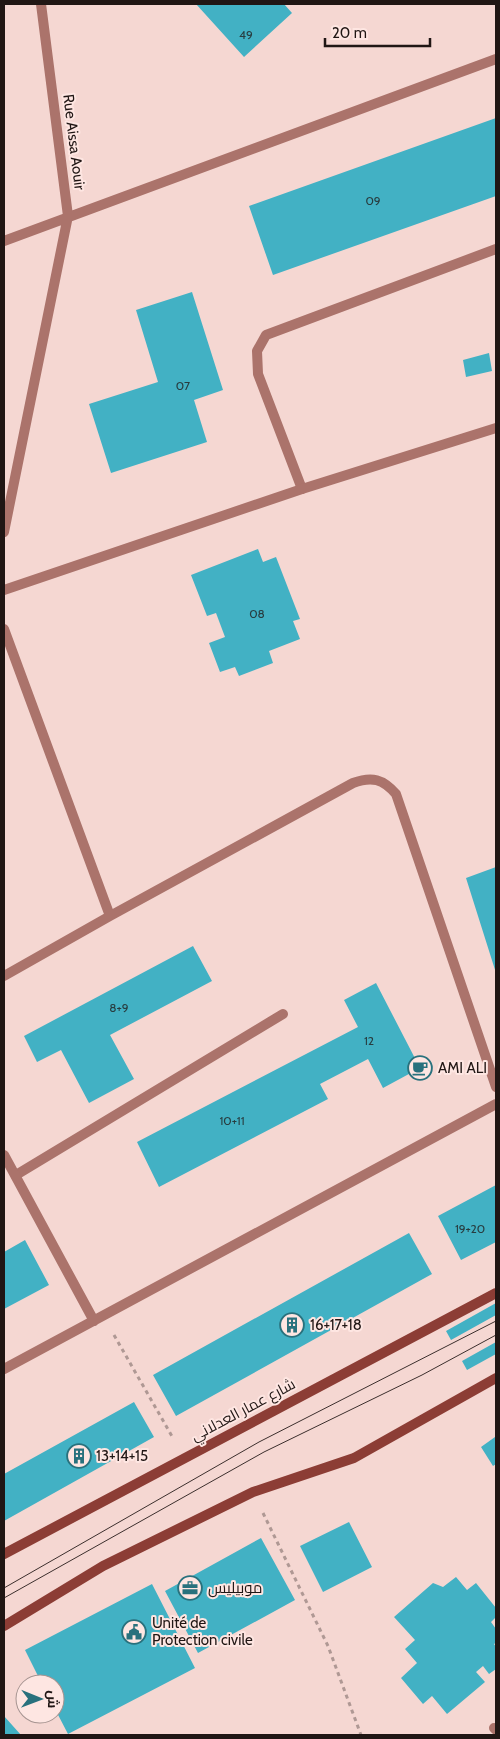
<svg xmlns="http://www.w3.org/2000/svg" width="500" height="1739" font-family="Cabin,Cairo,sans-serif">
	<style>
		.building { fill: #42b1c4 }
		.lines { fill: none; stroke-linecap: round; stroke-linejoin: round }
		.path { stroke: #af9894; stroke-width: 3; stroke-dasharray: 4 4; stroke-linecap: butt }
		.lane { stroke: #ab736b; stroke-width: 10 }
		.street { stroke: #ab736b; stroke-width: 10 }
		.secondary { stroke: #8c3d35; stroke-width: 10 }
		.tram { stroke: #3c2f2d; stroke-width: 1 }
		.labels { text-anchor: middle; stroke-width: 4; stroke-linejoin: round; paint-order: stroke }
		.number-label { font-size: 12px; fill: #283d40 }
		.street-label { font-size: 15px; fill: #201614; stroke: #fee6e2 }
		.poi-label { font-size: 15px; fill: #201614; stroke: #fee6e2; text-anchor: start }
	</style>
	<rect width="100%" height="100%" fill="#f5d7d2"/>
	<!-- building -->
	<path class="building" d="M 196,4 L 284,4 L 292,13 L 244,57 Z
		M 496,118 L 496,196 L 273,275 L 249,206 Z
		M 192,292 L 223,390 L 194,400 L 207,442 L 111,473 L 89,404 L 158,382 L 136,310 Z
		M 489,353 L 492,371 L 466,377 L 463,360 Z
		M 258,549 L 263,562 L 276,557 L 300,619 L 293,621 L 300,639 L 269,651 L 273,663 L 239,676 L 235,667 L 220,672 L 209,643 L 225,637 L 216,613 L 207,616 L 191,575 Z
		M 496,867 L 496,973 L 466,878 Z
		M 193,946 L 212,981 L 110,1035 L 134,1079 L 89,1103 L 61,1050 L 37,1062 L 24,1036 Z
		M 376,983 L 420,1068 L 383,1088 L 368,1059 L 320,1084 L 328,1099 L 159,1187 L 137,1142 L 358,1027 L 344,1000 Z
		M 496,1185 L 496,1242 L 461,1260 L 438,1216 Z
		M 409,1233 L 432,1274 L 176,1416 L 153,1375 Z
		M 25,1240 L 49,1285 L 4,1309 L 4,1252 Z
		M 496,1303 L 496,1315 L 451,1340 L 446,1331 Z
		M 496,1342 L 496,1354 L 467,1370 L 462,1361 Z
		M 134,1402 L 154,1437 L 4,1521 L 4,1474 Z
		M 495,1437 L 496,1464 L 493,1466 L 481,1447 Z
		M 349,1522 L 372,1567 L 323,1592 L 300,1546 Z
		M 261,1538 L 295,1600 L 198,1653 L 165,1591 Z
		M 456,1577 L 467,1590 L 476,1583 L 496,1608 L 496,1617 L 491,1622 L 496,1629 L 496,1643 L 494,1644 L 496,1647 L 496,1669 L 489,1674 L 483,1666 L 476,1672 L 485,1682 L 447,1714 L 432,1696 L 423,1704 L 401,1678 L 417,1663 L 405,1649 L 415,1640 L 394,1617 L 433,1583 L 443,1587 Z
		M 152,1584 L 195,1668 L 68,1734 L 55,1709 L 55,1684 L 42,1684 L 25,1650 Z
		M 4,1716 L 21,1735 L 4,1735 Z"/>
	<g class="lines">
		<!-- path -->
		<path class="path" d="M 114,1335 L 173,1438
			M 263,1513 L 328,1646 L 361,1735"/>
		<!-- lane -->
		<path class="lane" d="M 302,489 L 258,374 L 257,351 L 266,335 L 496,249
			M 16,1175 L 283,1014
			M 494,1728 L 496,1730"/>
		<!-- street -->
		<path class="street" d="M 4,241 L 496,59
			M 4,532 L 68,216 L 41,4
			M 4,590 L 302,489 L 496,428
			M 4,629 L 110,916
			M 4,976 L 110,916 L 353,783 C 372,776 383,779 396,794 L 496,1087
			M 4,1155 L 94,1321
			M 4,1369 L 496,1104"/>
		<!-- secondary -->
		<path class="secondary" d="M 4,1554 L 496,1293
			M 4,1626 L 103,1566 L 253,1492 L 354,1458 L 496,1378"/>
		<!-- tram -->
		<path class="tram" d="M 4,1588 L 259,1442 L 496,1321
			M 4,1598 L 264,1452 L 422,1375 L 496,1335"/>
	</g>
	<!-- icons -->
	<defs>
		<g id="cafe-ring" transform="scale(1.25)"><circle r="9.5" fill="#fee6e2" stroke="#29717d" stroke-width="1.5"/><path d="M-5.5-4.5H6V0H3Q3 3.5 0 3.5H-2.5Q-5.5 3.5-5.5 0ZM3-3.2v2h1.7v-2ZM-6 4.5H4V6H-6Z" fill="#29717d"/></g>
		<g id="building-ring" transform="scale(1.25)"><circle r="9.5" fill="#fee6e2" stroke="#29717d" stroke-width="1.5"/><path d="M-4-6H4V6H1V3H-1V6H-4ZM-2.5-4.3h1.7v1.8h-1.7ZM.8-4.3h1.7v1.8H.8ZM-2.5-1h1.7V.8h-1.7ZM.8-1h1.7V.8H.8Z" fill="#29717d"/></g>
		<g id="office-ring" transform="scale(1.25)"><circle r="9.5" fill="#fee6e2" stroke="#29717d" stroke-width="1.5"/><path d="M-6-3h4V-5.5h4V-3h4V5H-6ZM-1-4.5V-3h2v-1.5ZM-6 0V1H6V0Z" fill="#29717d"/></g>
		<g id="civic-ring" transform="scale(1.25)"><circle r="9.5" fill="#fee6e2" stroke="#29717d" stroke-width="1.5"/><path d="M-.6-6.5H3V-4.5H.6V-3L4-1V1h2V6H-6V1h2V-1L-.6-3ZM-1.2 2.5V6h2.4V2.5Z" fill="#29717d"/></g>
	</defs>
	<g fill-rule="evenodd">
		<use href="#cafe-ring" x="420" y="1068"/>
		<use href="#building-ring" x="292" y="1325"/>
		<use href="#building-ring" x="79" y="1456"/>
		<use href="#office-ring" x="190" y="1588"/>
		<use href="#civic-ring" x="134" y="1632"/>
	</g>
	<g class="labels">
		<!-- number labels -->
		<g class="number-label">
			<text x="246" y="39">49</text>
			<text x="373" y="205">09</text>
			<text x="183" y="390">07</text>
			<text x="257" y="618">08</text>
			<text x="119" y="1012">8+9</text>
			<text x="369" y="1045">12</text>
			<text x="232" y="1125">10+11</text>
			<text x="470" y="1233">19+20</text>
		</g>
		<!-- street labels -->
		<g class="street-label">
			<text transform="translate(74 142) rotate(83)" y="5">Rue Aissa Aouir</text>
			<text transform="translate(243 1410) rotate(-28)" y="5">شارع عمار العدلاني</text>
		</g>
		<!-- poi labels -->
		<g class="poi-label">
			<text x="438" y="1073">AMI ALI</text>
			<text x="310" y="1330">16+17+18</text>
			<text x="96" y="1461">13+14+15</text>
			<text x="208" y="1593">موبيليس</text>
			<text x="152" y="1628">Unité de<tspan x="152" dy="17">Protection civile</tspan></text>
		</g>
	</g>
	<!-- border -->
	<rect width="500" height="1739" fill="none" stroke="#201614" stroke-width="10"/>
	<!-- north arrow -->
	<g transform="translate(40 1699) rotate(91)"><circle r="24" fill="#fee6e2" stroke="#a59390"/>
	<path d="M0-4L9 19L0 12L-9 19Z" fill="#29717d"/>
	<text y="-8" font-size="14" font-weight="bold" text-anchor="middle" fill="#201614">ش</text>
	</g>
	<!-- scale -->
	<path d="M325 38v8h105v-8" fill="none" stroke="#201614" stroke-width="2.5"/>
	<text x="332" y="38" font-size="15" fill="#201614" stroke="#fee6e2" stroke-width="4" paint-order="stroke">20 m</text>
</svg>
